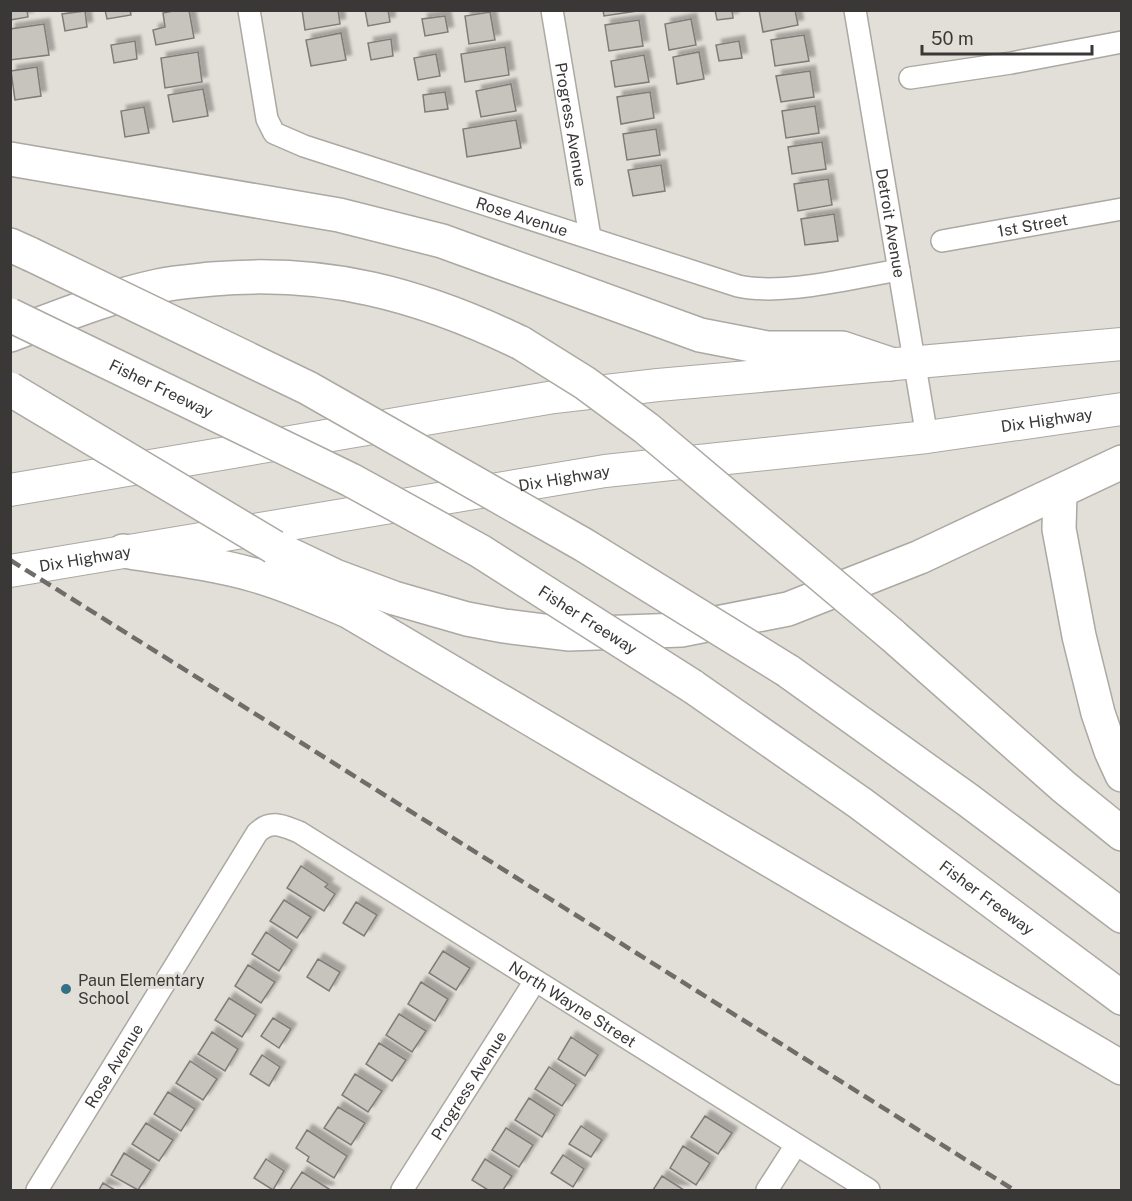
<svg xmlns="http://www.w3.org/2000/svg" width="1132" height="1201" font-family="'Public Sans',sans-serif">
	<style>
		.building { fill: #c7c3bd; stroke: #807c77; stroke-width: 1.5; filter: url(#shadow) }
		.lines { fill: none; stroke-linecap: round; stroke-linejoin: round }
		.street-casing { stroke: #aca8a2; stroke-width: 24 }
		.primary-casing { stroke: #aca8a2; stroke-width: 34 }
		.highway-casing { stroke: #aca8a2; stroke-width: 36 }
		.street { stroke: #fff; stroke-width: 21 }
		.primary { stroke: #fff; stroke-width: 32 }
		.highway { stroke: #fff; stroke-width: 33 }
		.rail { stroke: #6f6c69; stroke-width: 4.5; stroke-dasharray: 12 6; stroke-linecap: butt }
		.highway-bridge-casing { stroke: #aca8a2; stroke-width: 36; stroke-linecap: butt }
		.highway-bridge { stroke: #fff; stroke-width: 33 }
		.poi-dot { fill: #336f86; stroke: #e2ded8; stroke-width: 2 }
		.labels { text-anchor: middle; stroke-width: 6; stroke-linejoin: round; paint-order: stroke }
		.street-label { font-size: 16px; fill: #3a3836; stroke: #e2ded8 }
		.poi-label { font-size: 16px; fill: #3a3836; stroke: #e2ded8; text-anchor: start }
	</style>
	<defs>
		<filter id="shadow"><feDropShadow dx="5.5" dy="-5.5" stdDeviation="1.5" flood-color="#0004"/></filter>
	</defs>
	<rect width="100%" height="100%" fill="#e2ded8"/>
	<!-- building -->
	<path class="building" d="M 10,10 L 27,10 L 28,17 L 10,20 Z
		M 105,10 L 130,10 L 131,15 L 107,19 Z
		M 178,10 L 189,10 L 194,38 L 156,45 L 153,30 L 165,27 L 163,13 Z
		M 302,10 L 338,10 L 340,24 L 305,30 Z
		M 365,10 L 388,10 L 390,22 L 368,26 Z
		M 603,10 L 637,10 L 637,11 L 604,16 Z
		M 715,10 L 732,10 L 733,18 L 717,20 Z
		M 759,10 L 795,10 L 798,25 L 763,32 Z
		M 85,11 L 87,27 L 65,31 L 62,14 Z
		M 490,12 L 495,40 L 469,44 L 465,16 Z
		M 445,16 L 448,32 L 425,36 L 422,19 Z
		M 691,19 L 696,45 L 669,50 L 665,24 Z
		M 639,20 L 643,46 L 609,51 L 605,25 Z
		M 44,24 L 49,55 L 10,60 L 10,29 Z
		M 341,33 L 346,60 L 311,66 L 306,40 Z
		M 804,35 L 809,61 L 775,66 L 771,40 Z
		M 391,39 L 393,56 L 371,60 L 368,43 Z
		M 135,41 L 137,59 L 114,63 L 111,45 Z
		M 739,41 L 742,58 L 719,61 L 716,45 Z
		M 505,47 L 509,75 L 465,82 L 461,54 Z
		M 198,52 L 202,82 L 165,88 L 161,58 Z
		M 699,52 L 704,79 L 677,84 L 673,57 Z
		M 436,54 L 440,76 L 418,80 L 414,58 Z
		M 644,55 L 649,82 L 615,87 L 611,61 Z
		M 37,67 L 41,96 L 15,100 L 11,71 Z
		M 810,71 L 814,97 L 781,102 L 776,76 Z
		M 511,84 L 516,111 L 481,117 L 476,91 Z
		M 203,89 L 208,116 L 173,122 L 168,95 Z
		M 445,92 L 448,109 L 425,112 L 423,95 Z
		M 650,92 L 654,118 L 621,124 L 617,97 Z
		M 815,106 L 819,133 L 786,138 L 782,111 Z
		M 144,107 L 149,133 L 125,137 L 121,111 Z
		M 516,120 L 521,148 L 467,157 L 463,129 Z
		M 656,129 L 660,155 L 627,160 L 623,134 Z
		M 822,142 L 826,169 L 792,174 L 788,147 Z
		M 661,165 L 665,191 L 633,196 L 628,170 Z
		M 828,179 L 832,205 L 798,211 L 794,184 Z
		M 834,214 L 838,241 L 805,245 L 801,219 Z
		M 301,866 L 328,884 L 325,887 L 335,894 L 324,911 L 287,888 Z
		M 284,900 L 311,917 L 297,938 L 270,921 Z
		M 356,902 L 377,915 L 364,936 L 343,923 Z
		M 266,932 L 292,950 L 279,971 L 252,954 Z
		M 443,951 L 470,968 L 456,990 L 429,973 Z
		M 318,959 L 340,972 L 329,991 L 307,977 Z
		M 248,965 L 275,982 L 261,1003 L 235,986 Z
		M 421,982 L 448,999 L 435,1021 L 408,1004 Z
		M 229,998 L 256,1015 L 242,1037 L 215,1020 Z
		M 399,1014 L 426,1031 L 412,1052 L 386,1035 Z
		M 273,1018 L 291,1029 L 279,1048 L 261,1036 Z
		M 212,1032 L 238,1049 L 225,1071 L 198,1054 Z
		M 571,1037 L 598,1055 L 585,1076 L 558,1059 Z
		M 379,1043 L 406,1060 L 392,1081 L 366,1064 Z
		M 262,1055 L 280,1067 L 269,1086 L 250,1074 Z
		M 190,1061 L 217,1079 L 203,1100 L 176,1083 Z
		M 549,1067 L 576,1085 L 562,1106 L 535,1089 Z
		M 355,1074 L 382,1091 L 368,1112 L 342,1095 Z
		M 168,1092 L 195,1109 L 181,1131 L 154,1114 Z
		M 529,1098 L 555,1115 L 542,1137 L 515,1120 Z
		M 338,1107 L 365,1123 L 351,1145 L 324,1128 Z
		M 705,1116 L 732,1133 L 718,1154 L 691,1137 Z
		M 146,1123 L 173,1140 L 159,1161 L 132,1144 Z
		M 581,1126 L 602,1140 L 591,1157 L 569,1144 Z
		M 506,1128 L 533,1145 L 519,1167 L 492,1150 Z
		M 307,1130 L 347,1156 L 334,1178 L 307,1161 L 309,1157 L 296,1148 Z
		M 683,1146 L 710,1163 L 696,1185 L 670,1168 Z
		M 124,1153 L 151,1170 L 138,1190 L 111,1175 Z
		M 563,1155 L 584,1169 L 573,1187 L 551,1173 Z
		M 266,1159 L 284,1171 L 273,1190 L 254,1178 Z
		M 485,1159 L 512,1176 L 503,1190 L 488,1190 L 472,1180 Z
		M 302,1172 L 329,1189 L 328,1190 L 290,1190 Z
		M 662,1176 L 684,1190 L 653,1190 Z
		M 103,1183 L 115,1190 L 99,1190 Z"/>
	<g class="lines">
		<!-- street casing -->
		<g class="street-casing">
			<g id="street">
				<path id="s1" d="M 249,10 L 267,119 L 274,133 L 304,146 L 738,286 C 784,296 850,278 899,270"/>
				<path id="s2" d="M 552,10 L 590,237"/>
				<path id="s3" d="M 855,10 L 927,437"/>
				<path d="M 910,78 L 1011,63 L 1122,42"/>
				<path id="s4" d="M 942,241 L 1122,209"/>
				<path id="s5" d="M 37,1190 L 257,833 C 271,819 283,826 299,832 L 869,1190"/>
				<path id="s6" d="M 402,1190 L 535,981"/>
				<path d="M 767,1190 L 796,1145"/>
			</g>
		</g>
		<!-- primary casing -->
		<g class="primary-casing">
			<g id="primary">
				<path d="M 10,490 L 554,397 L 658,385 L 1122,344"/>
				<path id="s7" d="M 10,571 L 605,471 L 927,437 L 1122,409"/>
			</g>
		</g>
		<!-- highway casing -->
		<g class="highway-casing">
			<g id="highway">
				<path d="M 10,159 L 339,215 L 442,241 L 700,335 L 767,348 L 842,348 L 890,364"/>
				<path d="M 10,245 L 30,254"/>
				<path d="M 10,335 C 59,317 107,297 158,286 C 176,282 194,281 212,279 C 326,269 419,294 521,343"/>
				<path d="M 1060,493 L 1059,529 L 1079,636 L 1098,713 L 1111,751 L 1122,775"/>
				<path d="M 274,547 L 335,576 L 394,598 L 467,619 L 504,626 L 568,634 L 681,630 L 788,609 L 920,557 L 1122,462"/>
				<path d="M 123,551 C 167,558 211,563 254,575 C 287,584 317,598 348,611 L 1122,1068"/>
				<path d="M 891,634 L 1064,787 L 1122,834"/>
				<path d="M 788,671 L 968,800 L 1122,916"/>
				<path id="s8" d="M 692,686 L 860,803 L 1122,998"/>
			</g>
		</g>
		<!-- street -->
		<use href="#street" class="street"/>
		<!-- primary -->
		<use href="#primary" class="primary"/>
		<!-- highway -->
		<use href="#highway" class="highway"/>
		<!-- rail -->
		<path class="rail" d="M 10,560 L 1014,1190"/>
		<!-- highway-bridge casing -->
		<g class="highway-bridge-casing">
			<g id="highway-bridge">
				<path d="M 30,254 L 308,388 L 584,545 L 788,671"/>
				<path id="s9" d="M 10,315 L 351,480 L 480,551 L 692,686"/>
				<path d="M 521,343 L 585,383 L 646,428 L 891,634"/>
				<path d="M 10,389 L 274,547"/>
			</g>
		</g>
		<!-- highway-bridge -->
		<use href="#highway-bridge" class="highway-bridge"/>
	</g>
	<!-- markers -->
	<circle class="poi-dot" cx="66" cy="989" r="6"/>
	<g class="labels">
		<!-- street labels -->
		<g class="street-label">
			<text dy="6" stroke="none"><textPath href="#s2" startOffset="116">Progress Avenue</textPath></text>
			<text dy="6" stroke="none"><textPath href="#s1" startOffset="388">Rose Avenue</textPath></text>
			<text dy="6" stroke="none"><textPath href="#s3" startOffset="216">Detroit Avenue</textPath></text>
			<text dy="6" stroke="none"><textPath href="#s4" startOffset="92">1st Street</textPath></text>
			<text dy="6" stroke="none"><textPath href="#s9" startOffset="168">Fisher Freeway</textPath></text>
			<text dy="6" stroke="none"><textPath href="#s7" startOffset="1048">Dix Highway</textPath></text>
			<text dy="6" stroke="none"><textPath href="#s7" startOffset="562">Dix Highway</textPath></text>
			<text dy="6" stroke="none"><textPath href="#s7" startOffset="76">Dix Highway</textPath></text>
			<text dy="6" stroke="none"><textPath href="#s9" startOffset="654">Fisher Freeway</textPath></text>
			<text dy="6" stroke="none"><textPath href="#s8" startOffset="363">Fisher Freeway</textPath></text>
			<text dy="6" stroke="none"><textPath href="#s5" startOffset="788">North Wayne Street</textPath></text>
			<text dy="6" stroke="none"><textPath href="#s5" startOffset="146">Rose Avenue</textPath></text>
			<text dy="6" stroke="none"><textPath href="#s6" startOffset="124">Progress Avenue</textPath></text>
		</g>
		<!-- poi labels -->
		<g class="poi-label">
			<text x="78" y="986">Paun Elementary<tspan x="78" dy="18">School</tspan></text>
		</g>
	</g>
	<!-- border -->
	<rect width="1132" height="1201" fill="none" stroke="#3a3836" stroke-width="24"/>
	<!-- scale -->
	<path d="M922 45v9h170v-9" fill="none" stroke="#3a3836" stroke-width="3"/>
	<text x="931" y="45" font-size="18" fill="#3a3836" stroke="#e2ded8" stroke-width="4.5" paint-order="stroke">50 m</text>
</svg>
